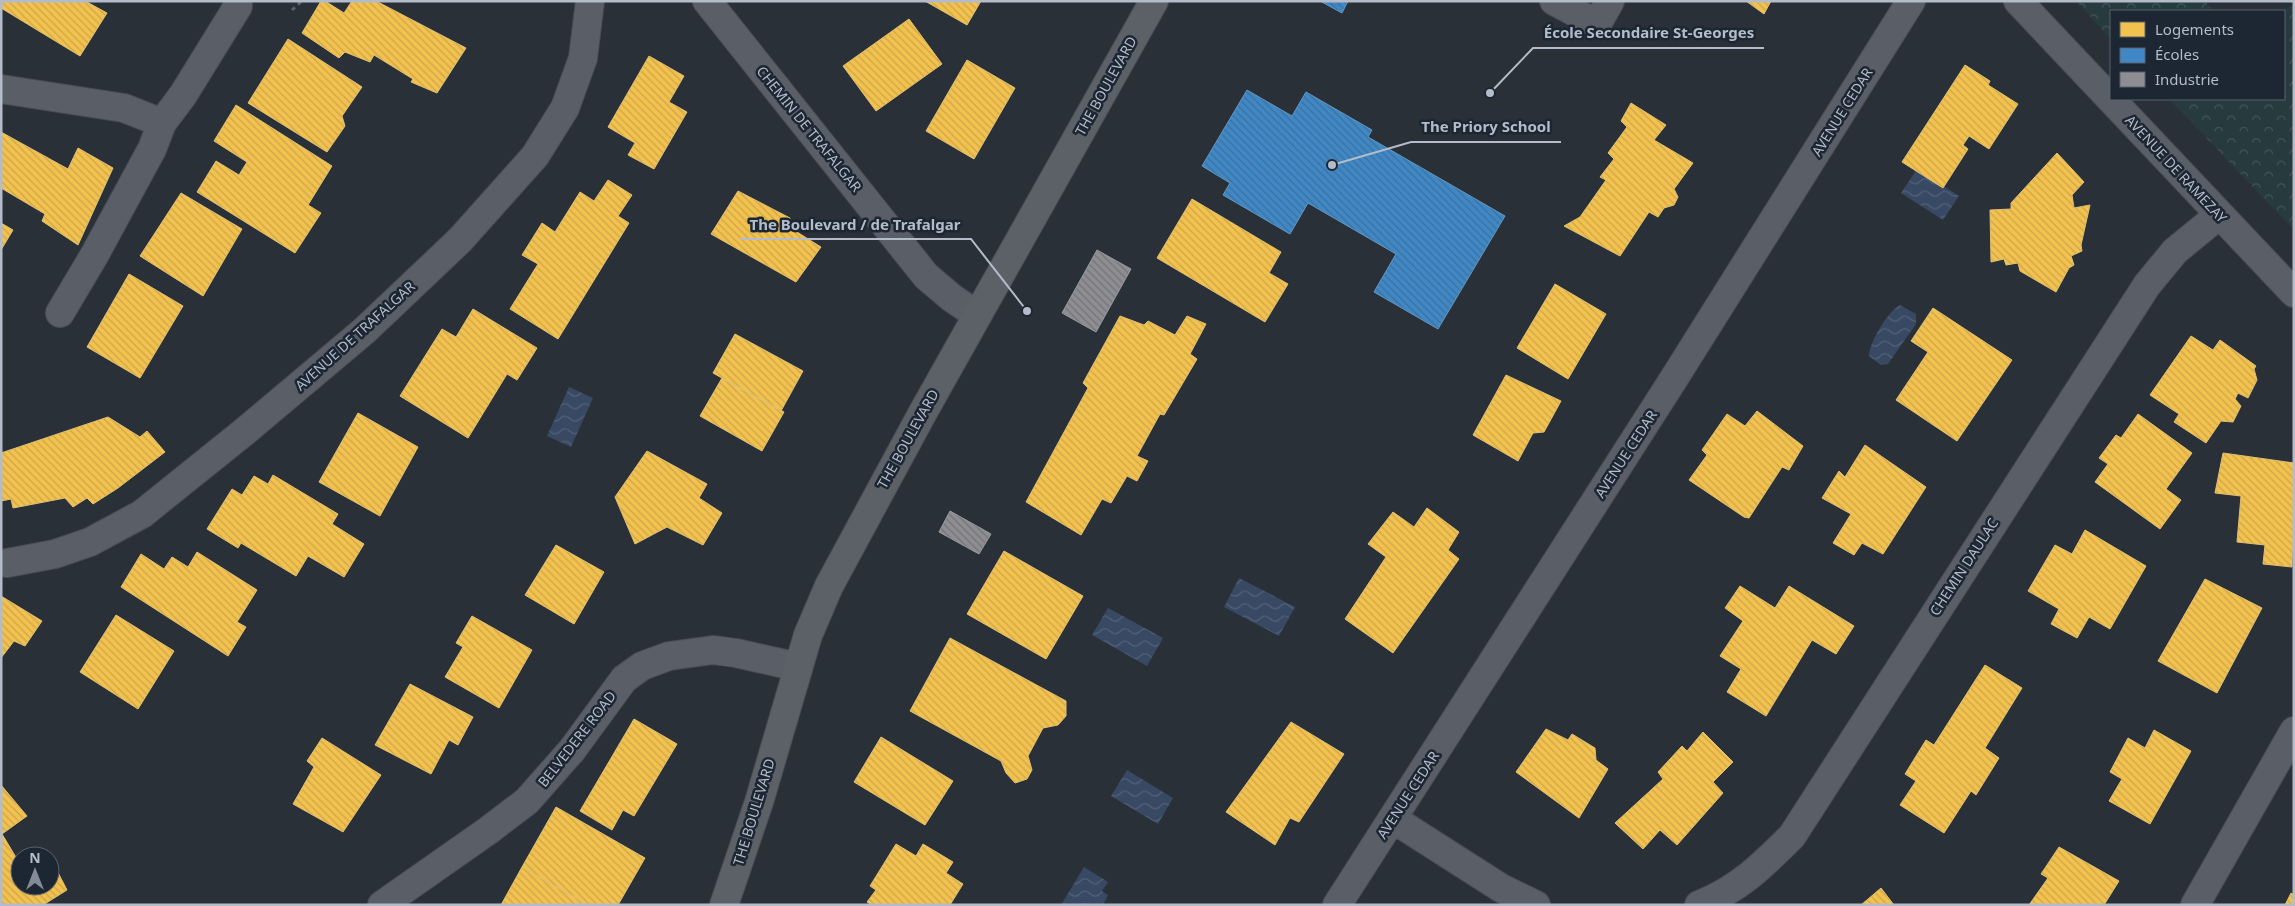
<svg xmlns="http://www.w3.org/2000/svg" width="2295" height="906" font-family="'Noto Sans',sans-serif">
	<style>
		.forest { fill: url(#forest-crowns) }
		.water { fill: url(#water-waves) }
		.homes { fill: url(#homes-back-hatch); stroke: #dfc073 }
		.schools { fill: url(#schools-back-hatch); stroke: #6298c6 }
		.industry { fill: url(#industry-back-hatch); stroke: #999ba2 }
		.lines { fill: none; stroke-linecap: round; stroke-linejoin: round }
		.minor-casing { stroke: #484c53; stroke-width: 30 }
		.major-casing { stroke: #484c55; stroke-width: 30 }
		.path { stroke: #5d636a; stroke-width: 3; stroke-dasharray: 4 4; stroke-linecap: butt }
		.minor { stroke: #5a5e66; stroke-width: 28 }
		.major { stroke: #5c6168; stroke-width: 28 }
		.labels { text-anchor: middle; stroke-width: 5; stroke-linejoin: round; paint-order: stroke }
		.street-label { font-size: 14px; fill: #b4bcc9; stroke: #1d2633 }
		.leader { fill: none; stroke: #b4bcc9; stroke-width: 2 }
		.callout-dot { fill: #b4bcc9; stroke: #1d2633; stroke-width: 2 }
		.callout-label { font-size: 15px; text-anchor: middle; font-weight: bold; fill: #b4bcc9; stroke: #1d2633; stroke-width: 5; stroke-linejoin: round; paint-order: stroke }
	</style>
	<defs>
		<pattern id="forest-crowns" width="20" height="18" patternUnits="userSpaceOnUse" patternTransform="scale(1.25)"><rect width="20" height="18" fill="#273a3e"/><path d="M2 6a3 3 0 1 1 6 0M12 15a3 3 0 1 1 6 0" fill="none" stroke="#445559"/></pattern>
		<pattern id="water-waves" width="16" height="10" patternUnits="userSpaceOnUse" patternTransform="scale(1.25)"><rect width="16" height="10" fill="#384963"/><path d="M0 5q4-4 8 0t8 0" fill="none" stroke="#526178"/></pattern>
		<pattern id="homes-back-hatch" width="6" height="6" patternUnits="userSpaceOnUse" patternTransform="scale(1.25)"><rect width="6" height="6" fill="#f2c14e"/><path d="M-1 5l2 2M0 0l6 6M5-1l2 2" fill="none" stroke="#cca64a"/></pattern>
		<pattern id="schools-back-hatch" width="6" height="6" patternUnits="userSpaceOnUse" patternTransform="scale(1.25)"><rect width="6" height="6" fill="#3f88c5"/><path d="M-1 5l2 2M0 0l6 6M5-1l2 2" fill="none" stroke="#3c709c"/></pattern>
		<pattern id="industry-back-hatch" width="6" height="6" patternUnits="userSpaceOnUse" patternTransform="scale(1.25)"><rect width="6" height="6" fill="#8d8d92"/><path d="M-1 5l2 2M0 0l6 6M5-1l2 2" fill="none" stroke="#737478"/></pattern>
	</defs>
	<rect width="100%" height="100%" fill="#2a3038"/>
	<!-- forest -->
	<path class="forest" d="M 2076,1 L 2207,1 L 2207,5 L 2216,11 L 2111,11 L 2111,39 Z
		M 2294,4 L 2294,230 L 2169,99 L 2284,99 L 2284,11 L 2282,11 Z"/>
	<!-- water -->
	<path class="water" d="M 1917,169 L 1959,196 L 1943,220 L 1901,193 Z
		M 1900,305 L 1916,314 L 1916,324 L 1888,364 L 1881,365 L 1869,356 C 1869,343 1888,311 1900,305 Z
		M 569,387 L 593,398 L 571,447 L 547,436 Z
		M 1239,578 L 1295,607 L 1279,636 L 1224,607 Z
		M 1108,608 L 1163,638 L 1147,666 L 1092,635 Z
		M 1127,770 L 1173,798 L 1158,824 L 1111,796 Z
		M 1084,867 L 1108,882 L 1102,891 L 1108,895 L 1103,905 L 1061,905 Z"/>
	<!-- homes -->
	<path class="homes" d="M 3,1 L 85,1 L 107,13 L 80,56 L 1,8 Z
		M 321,1 L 325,1 L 344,13 L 352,1 L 376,1 L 466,48 L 437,93 L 411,82 L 413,79 L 374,55 L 370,62 L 345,52 L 339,58 L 302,33 Z
		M 925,1 L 981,1 L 967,25 Z
		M 1746,1 L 1771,1 L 1764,14 Z
		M 909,19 L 942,64 L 876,111 L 843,66 Z
		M 288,39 L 362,87 L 342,116 L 345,126 L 327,152 L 248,103 Z
		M 649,56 L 684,76 L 669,102 L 687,112 L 654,169 L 628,155 L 635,143 L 608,127 Z
		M 967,60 L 1015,88 L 974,159 L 926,131 Z
		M 1965,65 L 1990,81 L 1988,85 L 2018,104 L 1989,149 L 1969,136 L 1963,145 L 1968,149 L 1943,188 L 1902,162 Z
		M 1631,103 L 1666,125 L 1654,140 L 1693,163 L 1674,189 L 1678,197 L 1674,205 L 1664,208 L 1658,217 L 1649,212 L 1620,256 L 1564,226 L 1580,217 L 1606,180 L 1600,177 L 1614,159 L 1608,153 L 1627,127 L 1621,121 Z
		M 236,105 L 332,166 L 308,205 L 321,213 L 295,253 L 197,192 L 216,161 L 239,175 L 247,162 L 214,141 Z
		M 1,132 L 68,169 L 78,148 L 113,168 L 78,245 L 42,221 L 45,214 L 1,188 Z
		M 2057,153 L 2084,182 L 2072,195 L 2074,208 L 2090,205 L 2081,245 L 2082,251 L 2071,256 L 2074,265 L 2069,268 L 2056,292 L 2020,271 L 2018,263 L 2006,265 L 2004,259 L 1991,262 L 1990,210 L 2011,209 L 2011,203 Z
		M 608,180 L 632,195 L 618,216 L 629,223 L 558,339 L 510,309 L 538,264 L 522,255 L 542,223 L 555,232 L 580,192 L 594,201 Z
		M 738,191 L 790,218 L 789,227 L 821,247 L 796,282 L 711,234 Z
		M 181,193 L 242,229 L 203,296 L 140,256 Z
		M 1192,199 L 1281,252 L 1269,273 L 1288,284 L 1265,322 L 1157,258 Z
		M 1,223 L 13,230 L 1,250 Z
		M 129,274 L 183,306 L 140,378 L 87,347 Z
		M 1555,284 L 1606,314 L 1568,379 L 1517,348 Z
		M 1933,308 L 2012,360 L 1957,441 L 1896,400 L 1928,352 L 1911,341 Z
		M 473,309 L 537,348 L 517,380 L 507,374 L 468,438 L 400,396 L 442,329 L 456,337 Z
		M 1120,316 L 1144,325 L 1148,321 L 1175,335 L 1187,316 L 1206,324 L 1190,354 L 1197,359 L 1164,415 L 1160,414 L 1137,456 L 1148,461 L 1137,481 L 1127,476 L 1111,503 L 1102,499 L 1081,535 L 1026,502 L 1088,388 L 1083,383 Z
		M 735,334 L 803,371 L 781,411 L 713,373 Z
		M 2191,336 L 2213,350 L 2220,340 L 2256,366 L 2254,369 L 2257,380 L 2248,398 L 2238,393 L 2235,399 L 2241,406 L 2233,422 L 2221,421 L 2206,443 L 2174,422 L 2179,414 L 2150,395 Z
		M 1506,375 L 1561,401 L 1544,432 L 1533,433 L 1518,461 L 1473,435 Z
		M 722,378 L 784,412 L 762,451 L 700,416 Z
		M 1757,411 L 1803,446 L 1789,470 L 1782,467 L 1749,518 L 1744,517 L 1689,480 L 1707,455 L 1702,450 L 1727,414 L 1745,426 Z
		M 358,413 L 418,447 L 380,516 L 319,482 Z
		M 2138,414 L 2192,453 L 2166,489 L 2181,500 L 2160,529 L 2095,482 L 2108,464 L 2099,458 L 2116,435 L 2121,438 Z
		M 108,417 L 140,437 L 147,431 L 165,452 L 118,488 L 93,504 L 87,498 L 73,507 L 65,498 L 13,508 L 11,499 L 1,501 L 1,453 Z
		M 1865,445 L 1926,487 L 1883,554 L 1862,543 L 1854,555 L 1833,543 L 1851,514 L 1822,498 L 1839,471 L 1845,477 Z
		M 647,451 L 707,484 L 699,498 L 722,513 L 703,545 L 667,527 L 635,544 L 615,497 Z
		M 2223,453 L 2294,463 L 2292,567 L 2263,564 L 2265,545 L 2237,542 L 2241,496 L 2215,493 Z
		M 273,475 L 338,514 L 332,524 L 364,544 L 344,577 L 308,556 L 296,576 L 241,543 L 238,548 L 207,529 L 232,489 L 242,495 L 254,476 L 268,484 Z
		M 1427,508 L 1459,532 L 1448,550 L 1459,559 L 1393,653 L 1345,619 L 1386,557 L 1368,544 L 1393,512 L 1414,527 Z
		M 2085,530 L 2146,566 L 2110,629 L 2089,617 L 2077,638 L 2051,624 L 2059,609 L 2028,591 L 2055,545 L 2072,554 Z
		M 556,545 L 604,572 L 574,624 L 525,595 Z
		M 1004,551 L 1083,596 L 1046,659 L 967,614 Z
		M 197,552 L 257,590 L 237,622 L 246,627 L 228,656 L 121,587 L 141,554 L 164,569 L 172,557 L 188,567 Z
		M 2205,579 L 2262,608 L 2217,693 L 2158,661 Z
		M 1740,586 L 1775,608 L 1789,586 L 1854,626 L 1836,654 L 1812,640 L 1766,716 L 1727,692 L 1741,669 L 1720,656 L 1743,621 L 1725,608 Z
		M 1,596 L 42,621 L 25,646 L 14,641 L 1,658 Z
		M 116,615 L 174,651 L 138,709 L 80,672 Z
		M 472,616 L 532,650 L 499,708 L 445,677 L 463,647 L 456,643 Z
		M 950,638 L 1066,701 L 1066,716 L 1058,725 L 1043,728 L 1028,756 L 1032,770 L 1027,779 L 1015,783 L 1006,773 L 1001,761 L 910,711 Z
		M 1985,665 L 2022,688 L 1985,748 L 1999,758 L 1976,795 L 1971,791 L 1944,833 L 1900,805 L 1916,781 L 1905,774 L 1926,740 L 1934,745 Z
		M 410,684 L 473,717 L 458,745 L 449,740 L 431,774 L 375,745 Z
		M 634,719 L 677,744 L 634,816 L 623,810 L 612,830 L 580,811 Z
		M 1291,722 L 1344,754 L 1299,822 L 1290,818 L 1275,845 L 1226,812 Z
		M 1546,729 L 1568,740 L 1572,734 L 1595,748 L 1596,760 L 1608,769 L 1579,818 L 1516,772 Z
		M 2154,730 L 2191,751 L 2150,824 L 2109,801 L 2122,779 L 2110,772 L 2128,738 L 2145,748 Z
		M 1703,732 L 1733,762 L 1713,782 L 1723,793 L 1677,845 L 1660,830 L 1643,849 L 1615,823 L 1663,779 L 1658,772 L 1682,746 L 1687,751 Z
		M 881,737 L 953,781 L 925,825 L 854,782 Z
		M 322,738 L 381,775 L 343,832 L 293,804 L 314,767 L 307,761 Z
		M 1,785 L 27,816 L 2,834 L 20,864 L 20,886 L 50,886 L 51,859 L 67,890 L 43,905 L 1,905 Z
		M 556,807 L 645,858 L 618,905 L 588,905 L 522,867 Z
		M 896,844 L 916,856 L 923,844 L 953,862 L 946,873 L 963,884 L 950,905 L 872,905 L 867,902 L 876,890 L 870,886 Z
		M 2059,847 L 2119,881 L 2104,905 L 2029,905 L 2048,878 L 2041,874 Z
		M 522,867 L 588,905 L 501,905 Z
		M 1881,888 L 1894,905 L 1861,905 Z
		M 2291,893 L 2294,895 L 2294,905 L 2285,905 Z"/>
	<!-- schools -->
	<path class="schools" d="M 1320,1 L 1348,1 L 1342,13 Z
		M 1247,90 L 1292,116 L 1306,92 L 1372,130 L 1368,137 L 1505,216 L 1438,329 L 1374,292 L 1396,254 L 1308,203 L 1290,234 L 1223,195 L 1230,183 L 1202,166 Z"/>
	<!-- industry -->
	<path class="industry" d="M 1097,250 L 1131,269 L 1096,332 L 1062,313 Z
		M 950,511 L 991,534 L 979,554 L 939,532 Z"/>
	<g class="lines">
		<!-- minor casing -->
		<g class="minor-casing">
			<path id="minor" d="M 707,1 L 926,276 L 952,298 L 977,315
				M 1554,1 L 1597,24 L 1610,1
				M 2018,1 L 2294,293
				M 1,89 L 124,108 L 162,123
				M 60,313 L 95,254 L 152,149 L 162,123 L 183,95 L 238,6
				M 7,563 L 55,554 L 90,542 L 142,514 L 244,432 L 364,331 L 460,240 L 535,156 L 565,108 L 583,58 L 590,1
				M 1393,819 L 1501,888 L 1536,905
				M 382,905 L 489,830 L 527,801 L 572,750 L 624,679 L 642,666 L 669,656 L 713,650 L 736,653 L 798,667
				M 1337,905 L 1673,380 L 1911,1
				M 1699,905 C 1739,889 1762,866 1792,836 L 2147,285 L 2175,251 L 2219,215
				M 2195,905 L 2294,731"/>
		</g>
		<!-- major casing -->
		<g class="major-casing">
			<path id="major" d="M 724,905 L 759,802 L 808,635 L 829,586 L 922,414 L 1154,1"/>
		</g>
		<!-- path -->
		<path class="path" d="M 292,10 L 302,1"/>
		<!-- minor -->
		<use href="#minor" class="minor"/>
		<!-- major -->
		<use href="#major" class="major"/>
	</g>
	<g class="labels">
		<!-- street labels -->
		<g class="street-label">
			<text transform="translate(1106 86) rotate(-61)" y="5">THE BOULEVARD</text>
			<text transform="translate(1842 112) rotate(-58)" y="5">AVENUE CEDAR</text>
			<text transform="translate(809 129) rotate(51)" y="5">CHEMIN DE TRAFALGAR</text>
			<text transform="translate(2176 169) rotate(47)" y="5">AVENUE DE RAMEZAY</text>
			<text transform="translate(355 336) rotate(-42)" y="5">AVENUE DE TRAFALGAR</text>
			<text transform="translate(908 439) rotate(-61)" y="5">THE BOULEVARD</text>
			<text transform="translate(1626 454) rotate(-57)" y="5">AVENUE CEDAR</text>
			<text transform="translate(1964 567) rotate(-57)" y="5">CHEMIN DAULAC</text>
			<text transform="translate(577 739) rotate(-52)" y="5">BELVEDERE ROAD</text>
			<text transform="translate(1408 795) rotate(-57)" y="5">AVENUE CEDAR</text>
			<text transform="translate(754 812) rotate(-73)" y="5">THE BOULEVARD</text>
		</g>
	</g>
	<!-- callouts -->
	<path class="leader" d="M1490 93L1533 48H1764M1332 165L1411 142H1561M1027 311L971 239H740"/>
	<g class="callout-dot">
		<circle cx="1490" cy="93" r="5"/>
		<circle cx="1332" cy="165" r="5"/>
		<circle cx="1027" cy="311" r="5"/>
	</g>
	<g class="callout-label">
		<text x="1649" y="38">École Secondaire St-Georges</text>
		<text x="1486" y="132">The Priory School</text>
		<text x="855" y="230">The Boulevard / de Trafalgar</text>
	</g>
	<!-- border -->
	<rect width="2295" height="906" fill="none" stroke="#b4bcc9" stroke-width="5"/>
	<!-- legend -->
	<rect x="2110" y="10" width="175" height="90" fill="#1d2633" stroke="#59626f"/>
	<rect x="2120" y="22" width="25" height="15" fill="#f2c14e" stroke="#59626f"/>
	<text x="2155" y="35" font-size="15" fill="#b4bcc9">Logements</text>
	<rect x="2120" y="48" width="25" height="15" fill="#3f88c5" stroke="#59626f"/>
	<text x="2155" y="60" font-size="15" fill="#b4bcc9">Écoles</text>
	<rect x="2120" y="72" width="25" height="15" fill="#8d8d92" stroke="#59626f"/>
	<text x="2155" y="85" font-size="15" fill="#b4bcc9">Industrie</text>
	<!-- north arrow -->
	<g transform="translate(35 871)"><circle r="24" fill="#1d2633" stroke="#59626f"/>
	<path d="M0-4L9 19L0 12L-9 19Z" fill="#848b96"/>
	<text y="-8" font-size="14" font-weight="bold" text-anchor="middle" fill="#b4bcc9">N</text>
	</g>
</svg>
